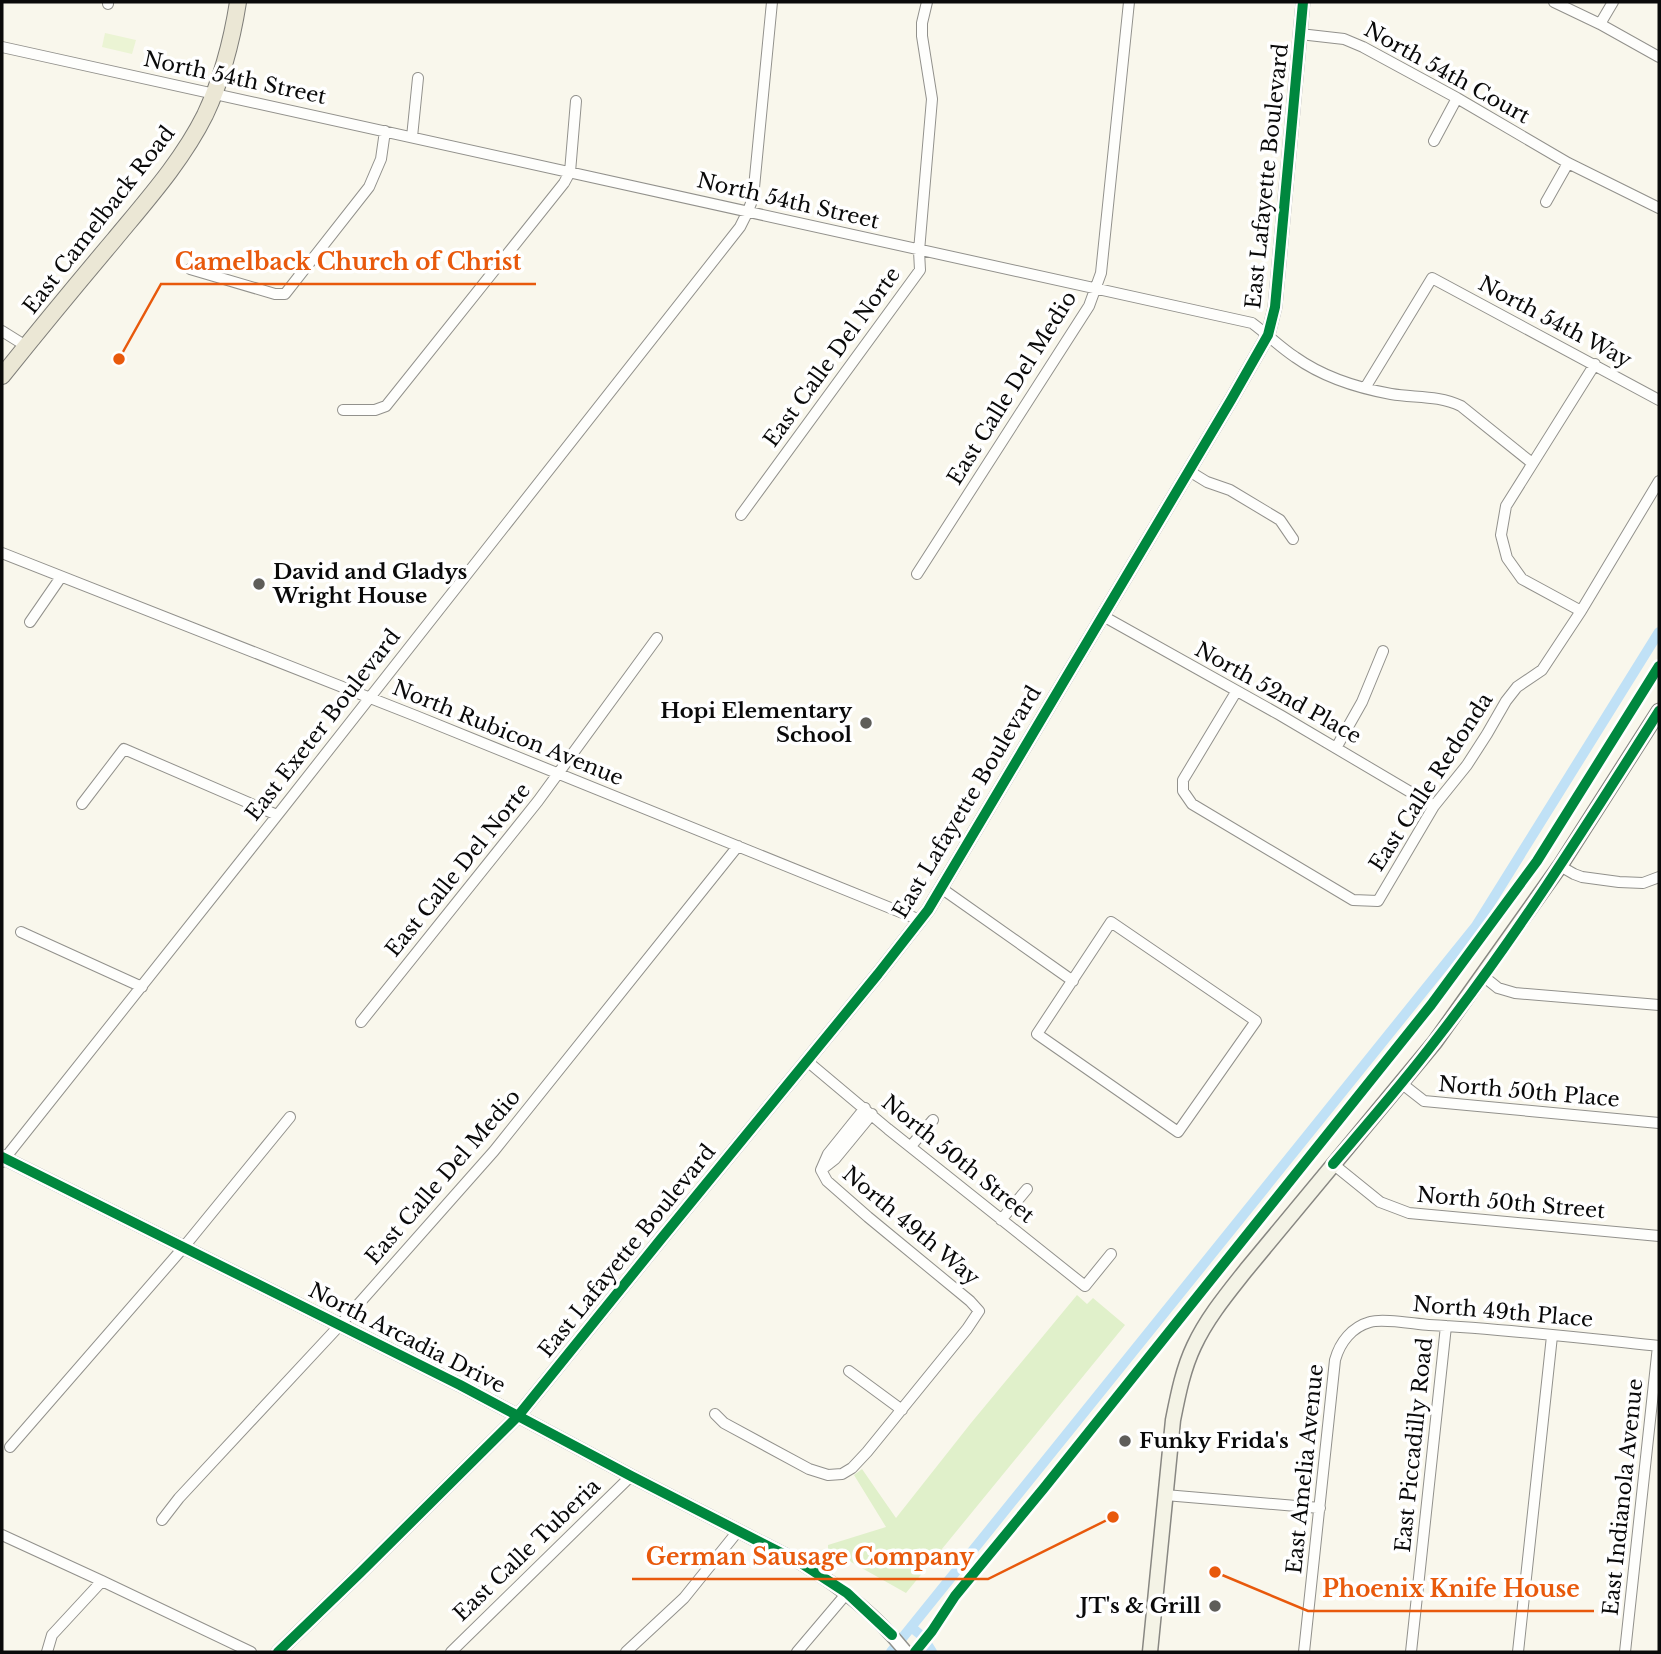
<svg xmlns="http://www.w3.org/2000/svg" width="1661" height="1654" font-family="'Libre Baskerville',serif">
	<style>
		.green { fill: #e0f0ca }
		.pitch { fill: #ebf4d4 }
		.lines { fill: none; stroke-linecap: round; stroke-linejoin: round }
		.canal { stroke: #c0e1f6; stroke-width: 10 }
		.minor-casing { stroke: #92918c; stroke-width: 12 }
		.tertiary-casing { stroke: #92918c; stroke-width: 15 }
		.secondary-casing { stroke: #888782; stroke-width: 17 }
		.primary-casing { stroke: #7f7e79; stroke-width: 18 }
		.minor { stroke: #fefefc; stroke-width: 10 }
		.tertiary { stroke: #fefefc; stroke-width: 12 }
		.secondary { stroke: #f4f3e6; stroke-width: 14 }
		.primary { stroke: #ebe7d5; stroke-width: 16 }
		.cycleway-casing { stroke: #fff; stroke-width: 15 }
		.cycleway { stroke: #00873e; stroke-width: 10 }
		.poi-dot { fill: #5e5d59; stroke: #fff; stroke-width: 2.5 }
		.labels { text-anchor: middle; stroke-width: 7; stroke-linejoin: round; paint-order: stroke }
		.street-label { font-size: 21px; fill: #0a0a0a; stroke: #fff }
		.poi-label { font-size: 21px; font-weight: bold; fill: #0a0a0a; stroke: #fff; text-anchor: start }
		.leader { fill: none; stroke: #e8590c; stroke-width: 2.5 }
		.callout-dot { fill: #e8590c; stroke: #fff; stroke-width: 2.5 }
		.callout-label { font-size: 23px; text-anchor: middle; font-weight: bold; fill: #e8590c; stroke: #fff; stroke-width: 7; stroke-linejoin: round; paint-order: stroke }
	</style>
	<rect width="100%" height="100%" fill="#f9f7ec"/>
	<!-- green -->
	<path class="green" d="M 1077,1295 L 1087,1304 L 1093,1298 L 1125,1325 L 906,1593 L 828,1549 L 828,1545 L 886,1527 L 854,1475 L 862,1469 L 896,1518 L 971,1423 Z"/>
	<!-- pitch -->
	<path class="pitch" d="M 105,33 L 136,40 L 132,54 L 102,47 Z"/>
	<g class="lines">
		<!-- canal -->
		<path class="canal" d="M 911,1627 L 922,1636 L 932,1652
			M 891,1652 L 1476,926 L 1659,632"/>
		<!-- minor casing -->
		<g class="minor-casing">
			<path id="minor" d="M 1554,2 L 1600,24 L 1659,57
				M 108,4 L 108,2
				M 1600,24 L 1613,2
				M 1300,34 L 1344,39 L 1363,47 L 1457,98 L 1568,163 L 1659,208
				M 2,47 L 1252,323 C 1267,334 1280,347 1295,357 C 1323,377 1358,388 1391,394 C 1415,398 1438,395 1461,406 L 1532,463
				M 412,137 L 418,78
				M 1434,141 L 1457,98
				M 1546,202 L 1568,163
				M 190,269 L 275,294 L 285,294 L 369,187 L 381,159 L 385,131
				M 2,331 L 26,346
				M 1365,388 L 1432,278 L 1659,400
				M 343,410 L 375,410 L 386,406 L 564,183 L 570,172 L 576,101
				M 1189,471 L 1207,482 L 1230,490 L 1280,520 L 1293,539
				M 741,515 L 920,270 L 919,251 L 932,99 L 922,36 L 922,23 L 927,2
				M 2,553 L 416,716 L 920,920
				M 917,574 L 1089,306 L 1101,273 L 1129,2
				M 1581,611 L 1522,579 L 1507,558 L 1501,535 L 1506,506 L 1595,364
				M 1103,616 L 1280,715 L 1434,806
				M 30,622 L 61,577
				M 1236,692 L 1183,780 L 1183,791 L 1192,804 L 1353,900 L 1378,901 L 1434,806 L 1467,765 L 1487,734 L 1506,701 L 1517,687 L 1542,670 L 1581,611 L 1659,481
				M 1336,748 L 1362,702 L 1383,651
				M 82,804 L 124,749 L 277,815
				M 1560,866 L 1574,874 L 1582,877 L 1619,882 L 1643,883 L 1659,877
				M 941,888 L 1073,981
				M 1111,922 L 1256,1021 L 1178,1132 L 1037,1034 Z
				M 21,932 L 142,987
				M 1483,976 L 1498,988 L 1515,993 L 1659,1005
				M 361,1022 L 538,801 L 657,638
				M 807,1061 L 888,1129 L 1085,1286 L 1111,1254
				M 1401,1083 L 1424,1101 L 1659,1123
				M 911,1146 L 933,1120
				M 2,1162 L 283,808 L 740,227 L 748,211 L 753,198 L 772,2
				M 1333,1164 L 1380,1202 L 1409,1213 L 1659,1236
				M 821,1170 L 828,1154 L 865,1108
				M 821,1170 L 835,1159 L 872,1114
				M 1001,1220 L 1027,1189
				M 849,1371 L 902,1410
				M 715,1414 L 724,1423 L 809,1469 L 828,1475 L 842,1474 L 852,1468 L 867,1452 L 967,1329 L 979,1311 L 970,1301 L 868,1217 L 827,1181 L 821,1170
				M 10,1447 L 183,1248 L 290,1117
				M 1165,1495 L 1320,1508
				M 162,1520 L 179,1498 L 340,1325 L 494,1151 L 738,846
				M 2,1535 L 102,1581 L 251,1652
				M 47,1652 L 52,1635 L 102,1581
				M 451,1652 L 631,1476
				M 626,1652 L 684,1598 L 738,1531
				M 797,1652 L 847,1593
				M 1304,1652 L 1335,1360 C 1340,1342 1352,1327 1370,1322 C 1383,1318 1414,1324 1429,1325 C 1506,1329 1583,1338 1659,1346
				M 1411,1652 L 1446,1326
				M 1518,1652 L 1552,1336
				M 1625,1652 L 1658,1346"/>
		</g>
		<!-- tertiary casing -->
		<g class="tertiary-casing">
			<path id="tertiary" d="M 2,1157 L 460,1385 L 631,1476 L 801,1563 C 841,1587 876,1615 906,1652
				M 278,1652 L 360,1573 L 518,1416 L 661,1239 L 878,974 L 928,910 L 1231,400 L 1268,335 L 1275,307 L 1303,2"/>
		</g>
		<!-- secondary casing -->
		<g class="secondary-casing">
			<path id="secondary" d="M 1150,1652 L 1173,1420 C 1178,1395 1183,1369 1194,1346 C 1207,1318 1227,1294 1246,1270 L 1435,1042 L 1560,866 L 1659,711"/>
		</g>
		<!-- primary casing -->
		<g class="primary-casing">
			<path id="primary" d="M 2,376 C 39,330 76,285 114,240 C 147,200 182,161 205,115 C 222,79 232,40 238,2"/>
		</g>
		<!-- minor -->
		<use href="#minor" class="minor"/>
		<!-- tertiary -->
		<use href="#tertiary" class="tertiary"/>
		<!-- secondary -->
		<use href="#secondary" class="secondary"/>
		<!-- primary -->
		<use href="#primary" class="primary"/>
		<!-- cycleway casing -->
		<g class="cycleway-casing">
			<path id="cycleway" d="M 2,1157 L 460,1385 L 631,1476 L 801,1563 L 847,1593 L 892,1635
				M 1333,1164 C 1368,1123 1403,1083 1435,1041 C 1517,936 1588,823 1659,711
				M 278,1652 L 360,1573 L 518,1416 L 661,1239 L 878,974 L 928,910 L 1231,400 L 1268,335 L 1275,307 L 1303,2
				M 915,1652 L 932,1631 L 955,1596 L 1044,1488 L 1431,1005 L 1537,861 L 1659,666"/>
		</g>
		<!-- cycleway -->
		<use href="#cycleway" class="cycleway"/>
	</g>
	<!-- markers -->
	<g class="poi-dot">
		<circle cx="259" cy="584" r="7"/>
		<circle cx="866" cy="723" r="7"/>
		<circle cx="1125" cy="1441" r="7"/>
		<circle cx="1215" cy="1606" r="7"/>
	</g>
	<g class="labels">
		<!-- street labels -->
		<g class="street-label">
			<text transform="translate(1447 73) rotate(29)" y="7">North 54th Court</text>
			<text transform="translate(235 78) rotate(12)" y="7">North 54th Street</text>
			<text transform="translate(1267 176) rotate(-84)" y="7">East Lafayette Boulevard</text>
			<text transform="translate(788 201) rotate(13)" y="7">North 54th Street</text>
			<text transform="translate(99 220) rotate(-52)" y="7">East Camelback Road</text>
			<text transform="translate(1555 322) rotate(28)" y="7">North 54th Way</text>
			<text transform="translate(832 357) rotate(-54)" y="7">East Calle Del Norte</text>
			<text transform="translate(1012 388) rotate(-58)" y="7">East Calle Del Medio</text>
			<text transform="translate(1278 693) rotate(29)" y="7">North 52nd Place</text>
			<text transform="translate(323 725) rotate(-52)" y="7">East Exeter Boulevard</text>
			<text transform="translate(508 733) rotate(22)" y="7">North Rubicon Avenue</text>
			<text transform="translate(1431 782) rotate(-57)" y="7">East Calle Redonda</text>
			<text transform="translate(967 802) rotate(-59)" y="7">East Lafayette Boulevard</text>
			<text transform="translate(458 870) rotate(-51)" y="7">East Calle Del Norte</text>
			<text transform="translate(1529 1092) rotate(5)" y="7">North 50th Place</text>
			<text transform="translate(958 1159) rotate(39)" y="7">North 50th Street</text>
			<text transform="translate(443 1177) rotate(-49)" y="7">East Calle Del Medio</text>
			<text transform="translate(1511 1203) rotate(5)" y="7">North 50th Street</text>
			<text transform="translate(911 1226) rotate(40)" y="7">North 49th Way</text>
			<text transform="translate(627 1251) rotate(-51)" y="7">East Lafayette Boulevard</text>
			<text transform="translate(1503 1312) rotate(5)" y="7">North 49th Place</text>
			<text transform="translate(407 1338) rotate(27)" y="7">North Arcadia Drive</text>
			<text transform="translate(1414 1445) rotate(-84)" y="7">East Piccadilly Road</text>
			<text transform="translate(1305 1469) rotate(-84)" y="7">East Amelia Avenue</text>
			<text transform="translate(1623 1497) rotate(-84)" y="7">East Indianola Avenue</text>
			<text transform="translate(527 1550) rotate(-44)" y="7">East Calle Tuberia</text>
		</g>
		<!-- poi labels -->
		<g class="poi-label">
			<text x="273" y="579">David and Gladys<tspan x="273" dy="24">Wright House</tspan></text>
			<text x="852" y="718" text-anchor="end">Hopi Elementary<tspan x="852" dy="24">School</tspan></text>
			<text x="1139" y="1448">Funky Frida's</text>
			<text x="1201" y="1613" text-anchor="end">JT's &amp; Grill</text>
		</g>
	</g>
	<!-- callouts -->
	<path class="leader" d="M119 359L161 284H536M1113 1517L988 1579H632M1215 1572L1308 1611H1594"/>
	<g class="callout-dot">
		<circle cx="119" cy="359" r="7"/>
		<circle cx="1113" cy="1517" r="7"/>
		<circle cx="1215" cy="1572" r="7"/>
	</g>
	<g class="callout-label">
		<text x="348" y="270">Camelback Church of Christ</text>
		<text x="810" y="1565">German Sausage Company</text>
		<text x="1451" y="1597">Phoenix Knife House</text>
	</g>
	<!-- border -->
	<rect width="1661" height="1654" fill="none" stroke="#0a0a0a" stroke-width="7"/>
</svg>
